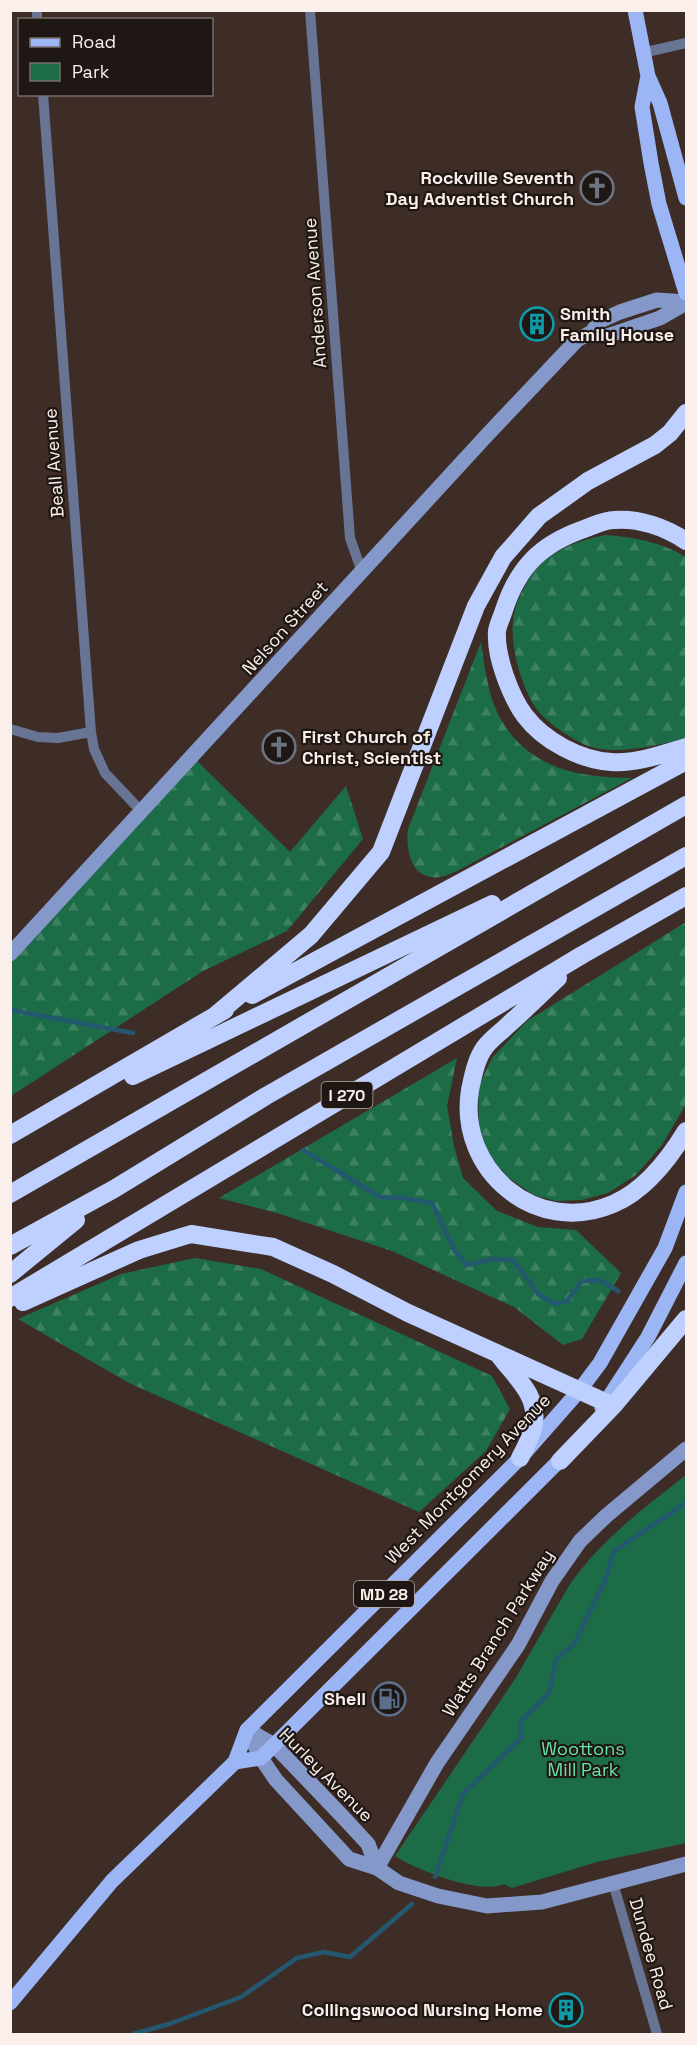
<svg xmlns="http://www.w3.org/2000/svg" width="697" height="2045" font-family="'Space Grotesk',sans-serif">
	<style>
		.forest { fill: url(#forest-firs) }
		.park { fill: #1c6c47 }
		.lines { fill: none; stroke-linecap: round; stroke-linejoin: round }
		.stream { stroke: #245871; stroke-width: 4.5 }
		.street { stroke: #677493; stroke-width: 10 }
		.secondary { stroke: #8498ca; stroke-width: 15 }
		.primary { stroke: #9bb5f5; stroke-width: 15 }
		.highway { stroke: #bdd0ff; stroke-width: 18 }
		.labels { text-anchor: middle; stroke-width: 4.5; stroke-linejoin: round; paint-order: stroke }
		.shield { fill: #1f1714; stroke: #b9aeaa; stroke-width: 1.5 }
		.shield-label { font-size: 16px; font-weight: bold; fill: #fbefeb }
		.poi-label { font-size: 18px; font-weight: bold; fill: #fbefeb; stroke: #1f1714; text-anchor: end }
		.street-label { font-size: 18px; fill: #fbefeb; stroke: #1f1714 }
		.park-label { font-size: 18px; fill: #67e5a6; stroke: #1f1714 }
	</style>
	<defs>
		<pattern id="forest-firs" width="22" height="20" patternUnits="userSpaceOnUse" patternTransform="scale(1.5)"><rect width="22" height="20" fill="#1c6c47"/><path d="M5 1l3.5 6h-7zM16 11l3.5 6h-7z" fill="#3e8162"/></pattern>
	</defs>
	<rect width="100%" height="100%" fill="#3e2d26"/>
	<!-- forest -->
	<path class="forest" d="M 605,535 C 635,537 661,542 686,557 L 686,738 C 659,745 615,756 588,746 C 573,740 549,724 539,712 C 523,693 510,648 513,622 C 514,606 524,585 534,572 C 553,549 578,541 605,535 Z
		M 481,642 C 485,670 489,703 505,726 C 534,770 583,778 632,778 L 455,872 C 447,875 439,879 431,877 C 409,874 406,846 408,829 Z
		M 193,757 L 290,852 L 346,786 L 363,839 L 287,931 L 203,971 L 11,1096 L 10,954 Z
		M 686,922 L 686,1104 L 662,1145 L 636,1175 L 608,1193 L 582,1200 L 556,1201 L 534,1195 L 509,1178 L 490,1158 L 479,1128 L 478,1088 L 492,1058 L 527,1021 Z
		M 457,1058 L 447,1106 L 454,1146 L 463,1178 L 497,1211 L 538,1227 L 576,1230 L 621,1273 L 582,1339 L 563,1345 L 514,1307 L 392,1251 L 277,1213 L 219,1198 Z
		M 195,1258 L 261,1269 L 492,1376 L 510,1409 L 486,1451 L 419,1512 L 129,1383 L 18,1319 L 121,1274 Z"/>
	<!-- park -->
	<path class="park" d="M 686,1475 L 686,1843 L 597,1862 L 512,1888 L 504,1884 C 479,1895 417,1870 395,1856 L 515,1679 L 570,1584 C 601,1540 644,1508 686,1475 Z"/>
	<g class="lines">
		<!-- stream -->
		<path class="stream" d="M 10,1010 L 133,1033
			M 303,1150 L 380,1197 L 403,1198 L 432,1203 L 455,1251 L 467,1265 L 492,1259 L 513,1260 L 538,1294 L 555,1304 L 567,1301 L 582,1281 L 600,1280 L 618,1291
			M 435,1877 L 463,1794 L 521,1738 L 521,1721 L 549,1693 L 556,1659 L 574,1644 L 605,1581 L 614,1551 L 686,1503
			M 133,2034 L 169,2024 L 241,1997 L 297,1958 L 324,1952 L 350,1957 L 412,1904"/>
		<!-- street -->
		<path class="street" d="M 37,10 L 37,20
			M 310,10 L 350,538 L 362,572
			M 642,53 L 686,43
			M 43,94 L 91,732 L 94,749 L 105,773 L 142,812
			M 10,729 L 38,737 L 58,738 L 91,732
			M 613,1883 L 657,2034"/>
		<!-- secondary -->
		<path class="secondary" d="M 592,332 L 607,336 L 660,318 L 686,303
			M 10,954 L 488,434 L 577,340 L 592,332 L 600,321 L 620,312 L 657,300 L 686,302
			M 247,1730 L 261,1758 L 276,1780 L 349,1859 L 377,1868 L 399,1883 L 438,1896 L 487,1906 L 542,1902 L 686,1864
			M 248,1730 L 274,1745 L 343,1817 L 368,1844 L 377,1868
			M 377,1868 L 437,1763 L 518,1645 L 552,1581 L 580,1541 L 606,1516 L 686,1449"/>
		<!-- primary -->
		<path class="primary" d="M 635,10 L 648,76 L 660,103 L 686,198
			M 648,76 L 642,107 L 651,163 L 659,204 L 686,293
			M 602,1408 L 648,1337 L 686,1263
			M 235,1762 L 261,1758 L 567,1453
			M 10,2003 L 112,1881 L 235,1762 L 247,1730 L 520,1458 L 579,1391 L 600,1363 L 665,1248 L 686,1192"/>
		<!-- highway -->
		<path class="highway" d="M 686,541 C 665,527 639,518 614,520 C 604,520 593,526 584,529 C 541,544 518,567 504,610 C 502,617 498,624 497,631 C 496,647 500,661 505,676 C 510,690 516,704 525,716 C 544,741 580,760 611,762 C 636,764 663,754 686,747
			M 558,978 C 541,994 525,1010 508,1025 C 501,1032 491,1039 485,1047 C 476,1059 473,1076 470,1090 C 457,1170 536,1237 613,1204 C 644,1191 669,1159 686,1131
			M 252,995 L 686,761
			M 216,1015 L 311,935 L 381,852 L 476,606 L 503,557 L 539,516 L 588,481 L 655,445 L 670,433 L 686,413
			M 133,1076 L 492,904
			M 10,1135 L 225,1010
			M 10,1194 L 686,805
			M 10,1246 L 114,1189 L 266,1096 L 686,856
			M 10,1274 L 76,1220
			M 10,1298 L 582,955 L 686,896
			M 23,1302 L 139,1250 L 191,1234 L 273,1247 L 333,1274 L 408,1313 L 607,1403
			M 499,1355 C 514,1376 538,1394 534,1423 C 533,1434 525,1448 520,1458
			M 560,1461 L 614,1405 L 686,1319"/>
	</g>
	<!-- icons -->
	<defs>
		<g id="church-ring" transform="scale(1.725)"><circle r="9.5" fill="#1f1714" stroke="#6b7280" stroke-width="1.5"/><path d="M-1.2-6h2.4v3.5h3.3v2.4h-3.3V6h-2.4V-.1h-3.3v-2.4h3.3Z" fill="#6b7280"/></g>
		<g id="building-ring" transform="scale(1.725)"><circle r="9.5" fill="#1f1714" stroke="#0f9aa8" stroke-width="1.5"/><path d="M-4-6H4V6H1V3H-1V6H-4ZM-2.5-4.3h1.7v1.8h-1.7ZM.8-4.3h1.7v1.8H.8ZM-2.5-1h1.7V.8h-1.7ZM.8-1h1.7V.8H.8Z" fill="#0f9aa8"/></g>
		<g id="fuel-ring" transform="scale(1.725)"><circle r="9.5" fill="#1f1714" stroke="#5c6f8a" stroke-width="1.5"/><path d="M-5.5-6h7V0h2V4h1.3V-2.5L3-4.5l.8-.8L6-3V5H2.5V1h-1V6h-7ZM-4.2-4.7v3.2H.2V-4.7Z" fill="#5c6f8a"/></g>
	</defs>
	<g fill-rule="evenodd">
		<use href="#church-ring" x="597" y="188"/>
		<use href="#building-ring" x="537" y="324"/>
		<use href="#church-ring" x="279" y="747"/>
		<use href="#fuel-ring" x="389" y="1699"/>
		<use href="#building-ring" x="566" y="2010"/>
	</g>
	<g class="labels">
		<!-- shield labels -->
		<g class="shield">
			<rect x="321.5" y="1082" width="51" height="26" rx="4.5"/>
			<rect x="354" y="1581" width="60" height="26" rx="4.5"/>
		</g>
		<g class="shield-label">
			<text x="347" y="1101">I 270</text>
			<text x="384" y="1600">MD 28</text>
		</g>
		<!-- poi labels -->
		<g class="poi-label">
			<text x="574" y="184">Rockville Seventh<tspan x="574" dy="21">Day Adventist Church</tspan></text>
			<text x="560" y="320" text-anchor="start">Smith<tspan x="560" dy="21">Family House</tspan></text>
			<text x="302" y="743" text-anchor="start">First Church of<tspan x="302" dy="21">Christ, Scientist</tspan></text>
			<text x="366" y="1705">Shell</text>
			<text x="543" y="2016">Collingswood Nursing Home</text>
		</g>
		<!-- street labels -->
		<g class="street-label">
			<text transform="translate(315 293) rotate(-94)" y="6">Anderson Avenue</text>
			<text transform="translate(54 463) rotate(-94)" y="6">Beall Avenue</text>
			<text transform="translate(285 628) rotate(-48)" y="6">Nelson Street</text>
			<text transform="translate(468 1479) rotate(-46)" y="6">West Montgomery Avenue</text>
			<text transform="translate(498 1633) rotate(-58)" y="6">Watts Branch Parkway</text>
			<text transform="translate(326 1775) rotate(45)" y="6">Hurley Avenue</text>
			<text transform="translate(651 1954) rotate(74)" y="6">Dundee Road</text>
		</g>
		<!-- park labels -->
		<g class="park-label">
			<text x="583" y="1755">Woottons<tspan x="583" dy="21">Mill Park</tspan></text>
		</g>
	</g>
	<!-- border -->
	<rect width="697" height="2045" fill="none" stroke="#fbefeb" stroke-width="24"/>
	<!-- legend -->
	<rect x="18" y="18" width="195" height="78" fill="#1f1714" stroke="#776d6a" stroke-width="1.5"/>
	<rect x="30" y="38" width="30" height="9" fill="#9bb5f5" stroke="#776d6a" stroke-width="1.5"/>
	<text x="72" y="48" font-size="18" fill="#fbefeb">Road</text>
	<rect x="30" y="63" width="30" height="18" fill="#1c6c47" stroke="#776d6a" stroke-width="1.5"/>
	<text x="72" y="78" font-size="18" fill="#fbefeb">Park</text>
</svg>
